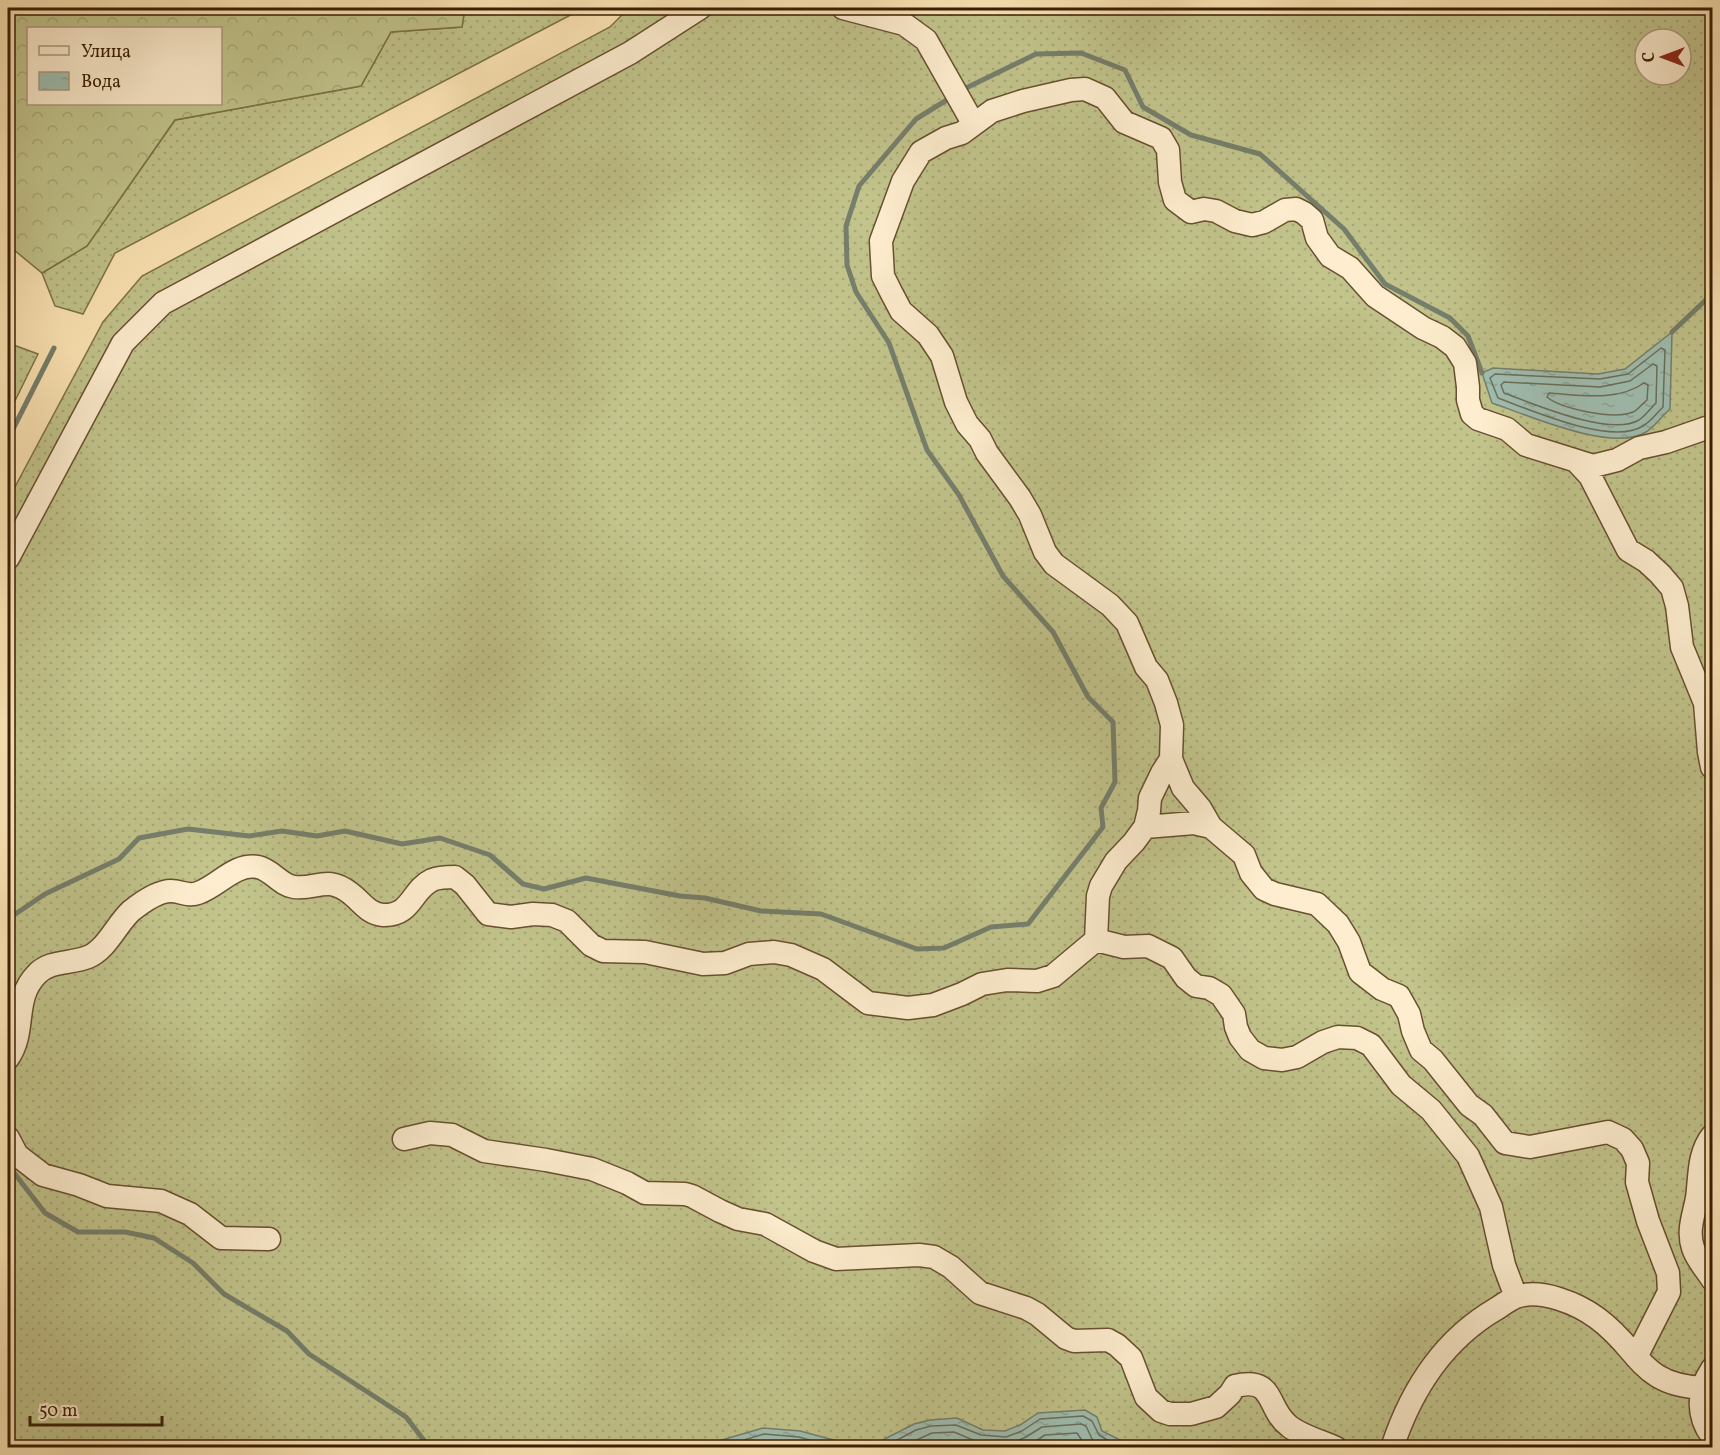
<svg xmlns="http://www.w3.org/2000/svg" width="1720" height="1455" font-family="Vollkorn,serif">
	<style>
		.grass { fill: url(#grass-dots); stroke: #7c7248; stroke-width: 1.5; fill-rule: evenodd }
		.forest { fill: url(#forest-crowns); stroke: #7c7248; stroke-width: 1.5; fill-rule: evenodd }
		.water { fill: url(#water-ripples); stroke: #767f6c; stroke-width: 1.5 }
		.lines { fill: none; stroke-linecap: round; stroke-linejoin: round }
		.shore { stroke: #6c6f5b; stroke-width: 1.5 }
		.stream { stroke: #767f6c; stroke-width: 5 }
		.minor-casing { stroke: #685030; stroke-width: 25 }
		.minor { stroke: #feeecf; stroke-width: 22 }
	</style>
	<defs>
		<pattern id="grass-dots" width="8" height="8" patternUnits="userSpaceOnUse" patternTransform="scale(1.5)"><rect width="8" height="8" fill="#c2c48c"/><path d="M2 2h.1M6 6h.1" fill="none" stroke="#a7a877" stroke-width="1.8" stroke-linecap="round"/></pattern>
		<pattern id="forest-crowns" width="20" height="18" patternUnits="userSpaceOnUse" patternTransform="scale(1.5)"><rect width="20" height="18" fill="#c2c48c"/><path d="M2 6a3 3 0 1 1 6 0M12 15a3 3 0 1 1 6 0" fill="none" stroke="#a7a877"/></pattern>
		<pattern id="water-ripples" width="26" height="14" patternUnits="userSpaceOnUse" patternTransform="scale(1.5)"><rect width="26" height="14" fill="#a0bfb2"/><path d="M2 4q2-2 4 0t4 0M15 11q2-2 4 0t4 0" fill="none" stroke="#8aa497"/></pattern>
	</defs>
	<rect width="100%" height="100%" fill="#fde5b5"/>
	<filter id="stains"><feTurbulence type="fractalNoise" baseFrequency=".00333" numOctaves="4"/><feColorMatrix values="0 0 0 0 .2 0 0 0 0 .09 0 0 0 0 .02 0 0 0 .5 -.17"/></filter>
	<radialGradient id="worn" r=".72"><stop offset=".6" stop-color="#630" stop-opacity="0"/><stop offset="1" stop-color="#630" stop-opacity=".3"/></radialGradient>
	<!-- grass -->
	<path class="grass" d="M 465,8 L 584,8 L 115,253 L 83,314 L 55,306 L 42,273 L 87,246 L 175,120 L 361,86 L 391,32 L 462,27 Z
		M 629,8 L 1712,8 L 1712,1447 L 8,1448 L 8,500 L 103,322 L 142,276 L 610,27 ZM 1645,39 L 1681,39 L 1681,75 L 1645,75 Z
		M 8,343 L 38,354 L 8,415 Z"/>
	<!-- forest -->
	<path class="forest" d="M 8,8 L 465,8 L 462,27 L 391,32 L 361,86 L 175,120 L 87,246 L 42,273 L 8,245 ZM 28,28 L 220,28 L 220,104 L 28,104 Z"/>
	<!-- water -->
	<path class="water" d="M 1672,332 L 1670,409 C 1662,416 1654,427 1646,432 C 1612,453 1528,415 1492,403 L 1482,373 L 1493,368 L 1598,374 L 1625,369 Z
		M 1085,1410 L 1097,1417 L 1102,1431 L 1134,1447 L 642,1447 L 708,1444 L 763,1428 L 800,1431 L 856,1446 L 873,1445 L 914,1424 L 930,1420 L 957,1418 L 983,1430 L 1005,1431 L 1020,1425 L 1038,1413 Z"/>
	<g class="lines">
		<!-- shore -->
		<path class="shore" d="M 1661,348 L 1665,350 L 1663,407 C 1657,413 1650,422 1643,426 C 1611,446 1531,410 1498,398 L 1490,378 L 1495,374 L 1600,379 L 1628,374 Z
			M 1653,364 L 1657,366 L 1656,403 C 1651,408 1645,416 1639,420 C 1610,437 1534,404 1504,393 L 1501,385 L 1504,382 L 1600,387 L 1630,381 Z
			M 1644,383 L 1648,385 L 1647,400 C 1642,404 1638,410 1633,412 C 1614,420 1561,409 1547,397 L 1549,393 C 1580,395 1617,402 1644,383 Z
			M 717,1448 L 764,1434 L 799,1437 L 838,1448
			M 744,1448 C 766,1441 787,1441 810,1448
			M 882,1448 L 916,1430 L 931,1426 L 956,1425 L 981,1435 L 1006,1437 L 1022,1431 L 1040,1419 L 1083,1416 L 1092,1421 L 1099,1435 L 1121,1448
			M 899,1448 L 932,1433 L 954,1432 L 980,1443 L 1008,1445 L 1026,1437 L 1042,1427 L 1081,1424 L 1086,1426 L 1093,1441 L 1105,1448
			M 1025,1448 L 1045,1435 L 1077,1433 L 1087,1448"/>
		<!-- stream -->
		<path class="stream" d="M 966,88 L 1036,54 L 1081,53 L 1125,70 L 1143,107 L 1191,135 L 1260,154 L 1344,229 L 1385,284 L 1450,318 L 1468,336 L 1482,373
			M 1672,332 L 1712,294
			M 8,439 L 54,348
			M 8,919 L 45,894 L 119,859 L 139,838 L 188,829 L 249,836 L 282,831 L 317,836 L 345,831 L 402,844 L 440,838 L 490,855 L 523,884 L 544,889 L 586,878 L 680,896 L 705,898 L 761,911 L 821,914 L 917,949 L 944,948 L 991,927 L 1028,924 L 1103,827 L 1101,808 L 1115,782 L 1113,722 L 1088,697 L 1053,632 L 1003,576 L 959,495 L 927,450 L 889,343 L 856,292 L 847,265 L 846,226 L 859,186 L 916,119 L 950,98
			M 8,1165 L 45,1213 L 78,1232 L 125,1232 L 154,1238 L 193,1263 L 224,1294 L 287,1331 L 309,1354 L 406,1417 L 426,1443 L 438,1448"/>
		<!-- minor casing -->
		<g class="minor-casing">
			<path id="minor" d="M 843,8 L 904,24 L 926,40 L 973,123
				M 1576,461 L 1590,476 L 1628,550 L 1646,561 L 1660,574 L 1672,588 L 1677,606 L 1682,647 L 1705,703 L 1709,752 L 1712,767
				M 8,558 L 123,343 L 163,303 L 630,53 L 700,8
				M 1171,759 L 1183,788 L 1200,808 L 1211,827 L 1244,855 L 1251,873 L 1264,889 L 1275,894 L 1317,904 L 1338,924 L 1349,942 L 1360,972 L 1382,989 L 1399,996 L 1409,1014 L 1413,1031 L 1421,1050 L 1433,1060 L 1469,1105 L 1483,1115 L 1505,1143 L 1530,1147 L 1608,1132 L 1623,1139 L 1632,1149 L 1638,1163 L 1637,1182 L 1648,1221 L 1668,1273 L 1669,1292 L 1636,1357
				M 1145,827 L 1194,823 L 1211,827
				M 1096,940 L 1124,947 L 1148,946 L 1172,958 L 1186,978 L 1196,986 L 1209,988 L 1221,995 L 1234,1014 L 1236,1027 L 1240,1037 L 1250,1050 L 1264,1058 L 1282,1060 L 1297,1057 L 1323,1042 L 1338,1037 L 1357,1038 L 1371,1045 L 1401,1085 L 1431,1110 L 1468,1156 L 1491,1207 L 1504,1265 L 1516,1297
				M 8,1058 C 27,1031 12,999 37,974 C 50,960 71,964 88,957 C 107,949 116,925 131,911 C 141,903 158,891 171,891 C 181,891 188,897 198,893 C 219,886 234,863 258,867 C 272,870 280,885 294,887 C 317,890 326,875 350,893 C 361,901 368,914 383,915 C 412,916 411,890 432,880 C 439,877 447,877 455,877 L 465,885 L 488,914 L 511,917 L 533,914 L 552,915 L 567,921 L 591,945 L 603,951 L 645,952 L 703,964 L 725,963 L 749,954 L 774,952 L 791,955 L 823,969 L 868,1003 L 908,1008 L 933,1005 L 962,994 L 982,984 L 1007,980 L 1037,981 L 1053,976 L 1096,940 L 1098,896 L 1101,886 L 1116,861 L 1134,842 L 1145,827 L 1149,811 L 1150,798 L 1162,773 L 1171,759 L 1172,725 L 1166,703 L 1157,680 L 1146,667 L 1127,623 L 1110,605 L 1054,564 L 1045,552 L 1030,515 L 1020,498 L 987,453 L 980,439 L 967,424 L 956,402 L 942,356 L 928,335 L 901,311 L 891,292 L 883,276 L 881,241 L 903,181 L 921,152 L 946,138 L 962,133 L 992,111 L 1023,101 L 1071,90 L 1085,89 L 1105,98 L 1124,122 L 1161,138 L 1168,150 L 1170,182 L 1175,200 L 1191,212 L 1204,209 L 1216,211 L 1235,221 L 1252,225 L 1264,222 L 1285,210 L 1296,209 L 1304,213 L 1312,220 L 1317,238 L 1330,256 L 1350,268 L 1375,296 L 1423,328 L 1442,337 L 1455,347 L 1465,363 L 1468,387 L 1468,400 L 1472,414 L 1478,419 L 1507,429 L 1526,445 L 1593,466 L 1617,460 L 1639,448 L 1666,442 L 1712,426
				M 1712,1136 C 1698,1154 1700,1176 1697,1198 C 1694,1215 1687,1230 1693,1248 C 1697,1260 1705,1268 1712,1279
				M 8,1138 L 17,1155 L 43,1175 L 79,1185 L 107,1196 L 161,1201 L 190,1214 L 221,1238 L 269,1239
				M 404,1139 L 430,1133 L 452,1135 L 484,1151 L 546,1160 L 592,1169 L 627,1183 L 645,1193 L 685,1194 L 692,1196 L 720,1211 L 738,1219 L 765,1224 L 814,1251 L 836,1259 L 919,1255 L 934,1257 L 951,1267 L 980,1293 L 1026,1308 L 1037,1314 L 1066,1338 L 1074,1341 L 1108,1340 L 1117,1345 L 1131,1358 L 1146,1397 L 1161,1411 L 1170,1414 L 1191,1414 L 1216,1407 L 1230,1394 L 1235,1386 C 1276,1376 1266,1409 1289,1426 C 1301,1436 1321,1441 1336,1448
				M 1712,1369 C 1698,1390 1696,1415 1712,1436
				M 1392,1448 C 1411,1390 1443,1340 1496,1309 C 1502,1305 1509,1300 1516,1297 C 1541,1288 1578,1304 1597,1318 C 1641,1350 1639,1385 1703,1388"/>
		</g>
		<!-- minor -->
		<use href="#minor" class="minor"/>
	</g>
	<!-- margin -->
	<rect width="1720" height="1455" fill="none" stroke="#fde5b5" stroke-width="30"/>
	<rect x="9" y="9" width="1702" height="1437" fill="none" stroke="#371f04" stroke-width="3"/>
	<rect x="15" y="15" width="1690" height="1425" fill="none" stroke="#371f04" stroke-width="1.5"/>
	<!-- legend -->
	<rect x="27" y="27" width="195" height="78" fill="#feeecf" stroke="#ae9b7e" stroke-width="1.5"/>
	<rect x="39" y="46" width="30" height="9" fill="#feeecf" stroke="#ae9b7e" stroke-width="1.5"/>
	<text x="81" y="57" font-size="18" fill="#371f04">Улица</text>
	<rect x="39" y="72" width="30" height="18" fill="url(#water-ripples)" stroke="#ae9b7e" stroke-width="1.5"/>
	<text x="81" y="87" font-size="18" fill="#371f04">Вода</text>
	<!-- north arrow -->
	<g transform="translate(1663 57) rotate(270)"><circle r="28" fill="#feeecf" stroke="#ae9b7e" stroke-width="1.5"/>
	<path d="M0-4.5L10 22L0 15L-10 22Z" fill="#8f2418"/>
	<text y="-9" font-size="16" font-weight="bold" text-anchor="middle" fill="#371f04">С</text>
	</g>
	<!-- scale -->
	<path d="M30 1416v9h132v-9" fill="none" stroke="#371f04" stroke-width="3"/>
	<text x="39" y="1416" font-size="18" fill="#371f04" stroke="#feeecf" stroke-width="4.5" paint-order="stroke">50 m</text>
	<rect width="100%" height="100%" filter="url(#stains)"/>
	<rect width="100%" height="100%" fill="url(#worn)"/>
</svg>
